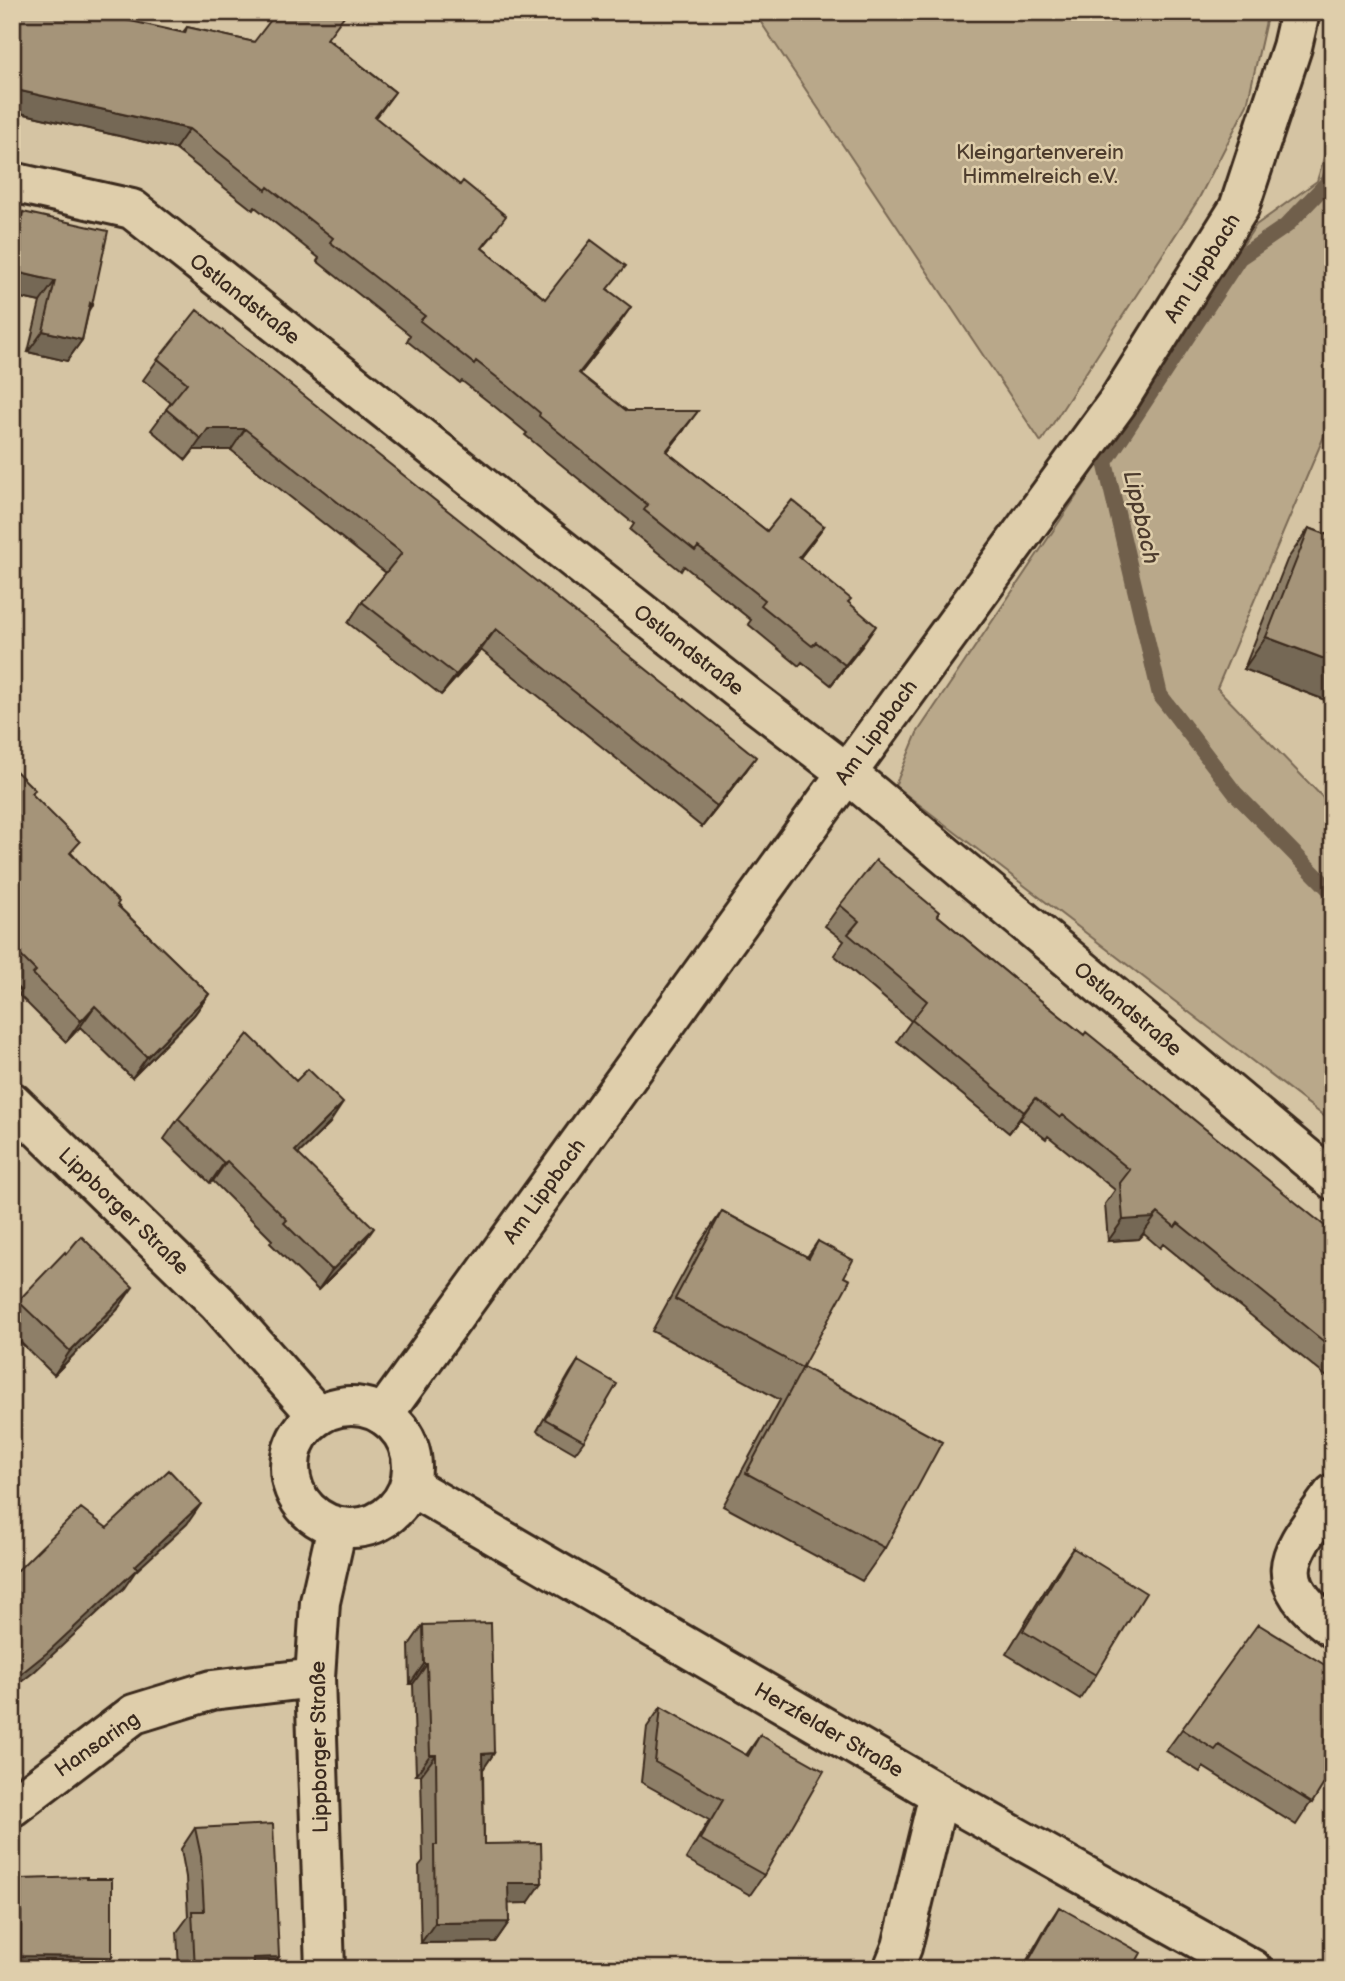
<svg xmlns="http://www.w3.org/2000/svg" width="1345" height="1981" font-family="'Balsamiq Sans',sans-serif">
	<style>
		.green { fill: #b9a88a; stroke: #7a6954; stroke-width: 2 }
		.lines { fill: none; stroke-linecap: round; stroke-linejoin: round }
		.stream { stroke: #6f5e4b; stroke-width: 16 }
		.minor-casing { stroke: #3b2a1e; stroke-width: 44 }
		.major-casing { stroke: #3b2a1e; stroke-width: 44 }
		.minor { stroke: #dfceab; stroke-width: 38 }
		.major { stroke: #dfceab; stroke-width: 38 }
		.wall { fill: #8e7f68; stroke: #3b2a1e; stroke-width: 2 }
		.shaded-wall { fill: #746855; stroke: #3b2a1e; stroke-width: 2 }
		.building { fill: #a59479; stroke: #3b2a1e; stroke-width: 2 }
		.labels { text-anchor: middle; stroke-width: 5; stroke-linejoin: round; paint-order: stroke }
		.park-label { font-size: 21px; fill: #4e3d2e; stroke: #dfceab }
		.street-label { font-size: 21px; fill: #3b2a1e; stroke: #dfceab }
		.water-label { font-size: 23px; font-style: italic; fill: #4c3b2d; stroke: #dfceab }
	</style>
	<rect width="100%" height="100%" fill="#d5c4a3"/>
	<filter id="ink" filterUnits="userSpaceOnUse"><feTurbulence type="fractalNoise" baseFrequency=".0143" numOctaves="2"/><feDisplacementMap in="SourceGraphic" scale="14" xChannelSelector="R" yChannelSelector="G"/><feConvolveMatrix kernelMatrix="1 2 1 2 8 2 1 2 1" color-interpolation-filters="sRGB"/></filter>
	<g filter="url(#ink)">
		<!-- green -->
		<path class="green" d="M 754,12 L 1268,12 L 1247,105 L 1198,200 L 1041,442 Z
			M 1333,128 L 1333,415 L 1217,688 L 1333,808 L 1333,1123 L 895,786 L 917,733 L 1090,476 L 1256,225 L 1317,181 Z"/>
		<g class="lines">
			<!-- stream -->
			<path class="stream" d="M 1333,166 L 1329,181 L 1286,226 L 1239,258 L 1105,462 L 1160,695 L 1235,793 L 1333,893"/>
			<!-- minor casing -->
			<g class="minor-casing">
				<path id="minor" d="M 12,182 L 132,209 L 753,701 L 847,773 L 1333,1180
					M 383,1415 L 847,773 L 1117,403 L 1239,208 L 1292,47 L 1300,12
					M 1333,1494 C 1292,1552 1263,1576 1333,1628
					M 12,1807 L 134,1714 L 212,1690 L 315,1678
					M 325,1969 L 315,1678 L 320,1602 L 337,1527
					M 893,1969 L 902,1947 L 939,1794"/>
			</g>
			<!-- major casing -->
			<g class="major-casing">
				<path id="major" d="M 12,1102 L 218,1303 L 318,1416
					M290 1467a61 61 0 1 1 122 0a61 61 0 1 1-122 0Z
					M 410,1486 L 939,1794 L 1252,1969"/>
			</g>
			<!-- minor -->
			<use href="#minor" class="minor"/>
			<!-- major -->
			<use href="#major" class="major"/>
		</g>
		<!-- wall -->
		<path class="wall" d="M 12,12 L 183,32 L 187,27 L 254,42 L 328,39 L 395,92 L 376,118 L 493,235 L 482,248 L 545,299 L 609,290 L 617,327 L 580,374 L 627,411 L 684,430 L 667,452 L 767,531 L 824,526 L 800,558 L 848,602 L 863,645 L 831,685 L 802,662 L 799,666 L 748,624 L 751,620 L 684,566 L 681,571 L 630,530 L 634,524 L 525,435 L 527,433 L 494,406 L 462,381 L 460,383 L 407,341 L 410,335 L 317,261 L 319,258 L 255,207 L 253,210 L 175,149 L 12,111 Z
			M 23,212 L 92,305 L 89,310 L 82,340 L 67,361 L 28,352 L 40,302 L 12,296 L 12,228 Z
			M 158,359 L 741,778 L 702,827 L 481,650 L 441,695 L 348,623 L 362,602 L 386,573 L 231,450 L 194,450 L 186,460 L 151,430 L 171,403 L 143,380 Z
			M 1309,528 L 1333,537 L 1333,703 L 1244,669 L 1287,560 Z
			M 12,767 L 32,794 L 72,854 L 117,905 L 209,994 L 194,1015 L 132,1078 L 80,1027 L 66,1042 L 19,995 L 21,991 L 12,983 Z
			M 840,905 L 937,915 L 1019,983 L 1333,1235 L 1333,1382 L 1163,1244 L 1160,1248 L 1144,1234 L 1139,1239 L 1108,1241 L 1105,1204 L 1115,1190 L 1048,1136 L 1046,1139 L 1020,1119 L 1009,1133 L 897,1041 L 911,1021 L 834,955 L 844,941 L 825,926 Z
			M 178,1119 L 329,1124 L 298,1154 L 360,1248 L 318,1290 L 270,1243 L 272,1240 L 213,1181 L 210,1183 L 164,1139 Z
			M 722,1211 L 807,1257 L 818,1241 L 844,1277 L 802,1368 L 885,1548 L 862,1581 L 723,1506 L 780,1400 L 652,1331 L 700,1243 Z
			M 18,1301 L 117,1310 L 54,1375 L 12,1334 L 12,1309 Z
			M 578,1361 L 584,1441 L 575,1453 L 537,1431 L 570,1373 Z
			M 1073,1548 L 1096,1675 L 1080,1699 L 1006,1654 L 1057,1571 Z
			M 423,1625 L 494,1753 L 483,1769 L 484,1844 L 528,1903 L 508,1903 L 509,1922 L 495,1942 L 421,1943 L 419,1866 L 423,1861 L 421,1775 L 416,1775 L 413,1684 L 410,1684 L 409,1645 Z
			M 1333,1670 L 1333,1783 L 1326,1779 L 1296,1825 L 1203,1767 L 1200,1772 L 1166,1751 L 1182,1729 Z
			M 661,1707 L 746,1755 L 760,1735 L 764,1875 L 750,1895 L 686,1859 L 709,1820 L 641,1782 L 647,1727 Z
			M 195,1828 L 271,1969 L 179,1969 L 177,1932 L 188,1917 L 186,1877 L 181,1849 Z
			M 21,1879 L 104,1969 L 12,1969 L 12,1891 Z
			M 1059,1907 L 1136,1962 L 1146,1969 L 1022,1969 L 1046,1927 Z"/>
		<!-- shaded-wall -->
		<path class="shaded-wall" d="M 12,89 L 189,129 L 175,149 L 12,111 Z
			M 12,271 L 55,281 L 40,302 L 12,296 Z
			M 631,307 L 617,327 L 565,393 L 579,373 Z
			M 43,331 L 82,340 L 67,361 L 28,352 Z
			M 698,411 L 684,430 L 652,471 L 666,451 Z
			M 208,429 L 245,429 L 231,450 L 194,450 L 186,460 Z
			M 824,526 L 810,545 L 785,577 L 799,557 Z
			M 876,626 L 863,645 L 831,685 L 845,665 Z
			M 496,629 L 481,650 L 441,695 L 456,675 Z
			M 1266,637 L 1333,662 L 1333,703 L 1244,669 Z
			M 756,757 L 741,778 L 702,827 L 717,806 Z
			M 209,994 L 194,1015 L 132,1078 L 147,1057 Z
			M 95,1006 L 80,1027 L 66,1042 L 81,1021 Z
			M 1035,1098 L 1020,1119 L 1009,1133 L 1024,1112 Z
			M 343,1103 L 329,1124 L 281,1171 L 295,1151 Z
			M 227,1161 L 213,1181 L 210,1183 L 224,1163 Z
			M 1158,1213 L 1139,1239 L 1108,1241 L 1123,1220 Z
			M 374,1228 L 360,1248 L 318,1290 L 332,1270 Z
			M 133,1287 L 117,1310 L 54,1375 L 70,1351 Z
			M 201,1504 L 187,1524 L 135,1572 L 124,1588 L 34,1672 L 12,1689 L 12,1681 Z
			M 424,1664 L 427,1664 L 413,1684 L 410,1684 Z
			M 494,1753 L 480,1774 L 482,1754 Z
			M 430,1755 L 436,1755 L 421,1775 L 416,1775 Z
			M 508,1883 L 542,1883 L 528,1903 L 494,1904 Z
			M 509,1922 L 495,1942 L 421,1943 L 435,1923 Z
			M 21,1956 L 112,1957 L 104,1969 L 12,1969 Z
			M 279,1957 L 271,1969 L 246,1969 L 254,1958 Z"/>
		<!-- building -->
		<path class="building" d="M 12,12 L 90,12 L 185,33 L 187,27 L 254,42 L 277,12 L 347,12 L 327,39 L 395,92 L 375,117 L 460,185 L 463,181 L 506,216 L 482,248 L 545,299 L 591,240 L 626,266 L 607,289 L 631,307 L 579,373 L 627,411 L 698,411 L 666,451 L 767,531 L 792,500 L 824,526 L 799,557 L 851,599 L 848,602 L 876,626 L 845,665 L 816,642 L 812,646 L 761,605 L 765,600 L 698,547 L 695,551 L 644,510 L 648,505 L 539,416 L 540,413 L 508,386 L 476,361 L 474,364 L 420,321 L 425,316 L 330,242 L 333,238 L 268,187 L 266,190 L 189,129 L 12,89 Z
			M 23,212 L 108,231 L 92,305 L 90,303 L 82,340 L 43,331 L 55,281 L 12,271 L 12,231 L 19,233 Z
			M 197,310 L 756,757 L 717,806 L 496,629 L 456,675 L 362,602 L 402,553 L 245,429 L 208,429 L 201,439 L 166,409 L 187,383 L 158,359 Z
			M 1309,528 L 1333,537 L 1333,662 L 1266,637 Z
			M 12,767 L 35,790 L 31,793 L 80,842 L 70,853 L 119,902 L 117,905 L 209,994 L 147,1057 L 95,1006 L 81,1021 L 33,974 L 36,971 L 12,947 Z
			M 876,860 L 939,912 L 937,915 L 1019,983 L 1084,1035 L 1086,1032 L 1326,1227 L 1325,1229 L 1333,1235 L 1333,1349 L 1178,1223 L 1175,1227 L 1158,1213 L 1153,1218 L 1123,1220 L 1120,1183 L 1130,1170 L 1063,1115 L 1060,1118 L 1035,1098 L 1024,1112 L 912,1020 L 927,1001 L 848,934 L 859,921 L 840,905 Z
			M 248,1034 L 296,1081 L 308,1069 L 343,1103 L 295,1151 L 374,1228 L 332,1270 L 284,1223 L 287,1220 L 227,1161 L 224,1163 L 178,1119 Z
			M 722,1211 L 809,1258 L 818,1241 L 853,1260 L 844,1277 L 850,1280 L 802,1368 L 675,1299 Z
			M 81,1236 L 133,1287 L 70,1351 L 18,1301 L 65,1252 L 66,1254 Z
			M 578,1361 L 617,1384 L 584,1441 L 545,1419 Z
			M 803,1367 L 942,1442 L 885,1548 L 746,1473 Z
			M 169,1470 L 201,1504 L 135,1566 L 138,1568 L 48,1652 L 12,1681 L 12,1576 L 81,1508 L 107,1528 Z
			M 1073,1548 L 1146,1593 L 1096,1675 L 1023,1631 Z
			M 491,1623 L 494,1753 L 482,1754 L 484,1844 L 541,1843 L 542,1883 L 508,1883 L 509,1922 L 435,1923 L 434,1845 L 437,1845 L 436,1755 L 430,1755 L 427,1664 L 424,1664 L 423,1625 Z
			M 1258,1624 L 1333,1670 L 1333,1769 L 1312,1803 L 1219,1745 L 1215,1750 L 1182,1729 Z
			M 661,1707 L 748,1756 L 760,1735 L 824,1771 L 764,1875 L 700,1839 L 723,1800 L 655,1762 Z
			M 273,1824 L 279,1957 L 254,1958 L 254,1969 L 195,1969 L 192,1911 L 204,1911 L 201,1856 L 195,1828 Z
			M 87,1877 L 87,1879 L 112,1879 L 112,1957 L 21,1956 L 21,1879 Z
			M 1059,1907 L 1141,1953 L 1136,1962 L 1146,1969 L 1024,1969 Z"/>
	</g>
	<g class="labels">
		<!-- park labels -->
		<g class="park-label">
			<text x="1040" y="159">Kleingartenverein<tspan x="1040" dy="24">Himmelreich e.V.</tspan></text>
		</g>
		<!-- street labels -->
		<g class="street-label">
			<text transform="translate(1202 268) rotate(-58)" y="7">Am Lippbach</text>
			<text transform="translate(245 299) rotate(38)" y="7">Ostlandstraße</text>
			<text transform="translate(689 650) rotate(38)" y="7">Ostlandstraße</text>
			<text transform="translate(876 732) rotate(-54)" y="7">Am Lippbach</text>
			<text transform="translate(1128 1009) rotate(40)" y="7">Ostlandstraße</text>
			<text transform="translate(544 1191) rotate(-54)" y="7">Am Lippbach</text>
			<text transform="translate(124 1211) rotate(44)" y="7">Lippborger Straße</text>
			<text transform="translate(829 1730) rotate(30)" y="7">Herzfelder Straße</text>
			<text transform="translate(97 1744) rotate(-35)" y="7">Hansaring</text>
			<text transform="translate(319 1747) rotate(-91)" y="7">Lippborger Straße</text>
		</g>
		<!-- water labels -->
		<g class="water-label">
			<text transform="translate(1142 517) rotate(77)" y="8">Lippbach</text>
		</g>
	</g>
	<!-- margin -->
	<rect width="1345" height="1981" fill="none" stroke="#dfceab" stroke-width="42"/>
	<rect x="21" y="21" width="1303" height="1939" fill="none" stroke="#3b2a1e" stroke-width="2.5" filter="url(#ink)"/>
</svg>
